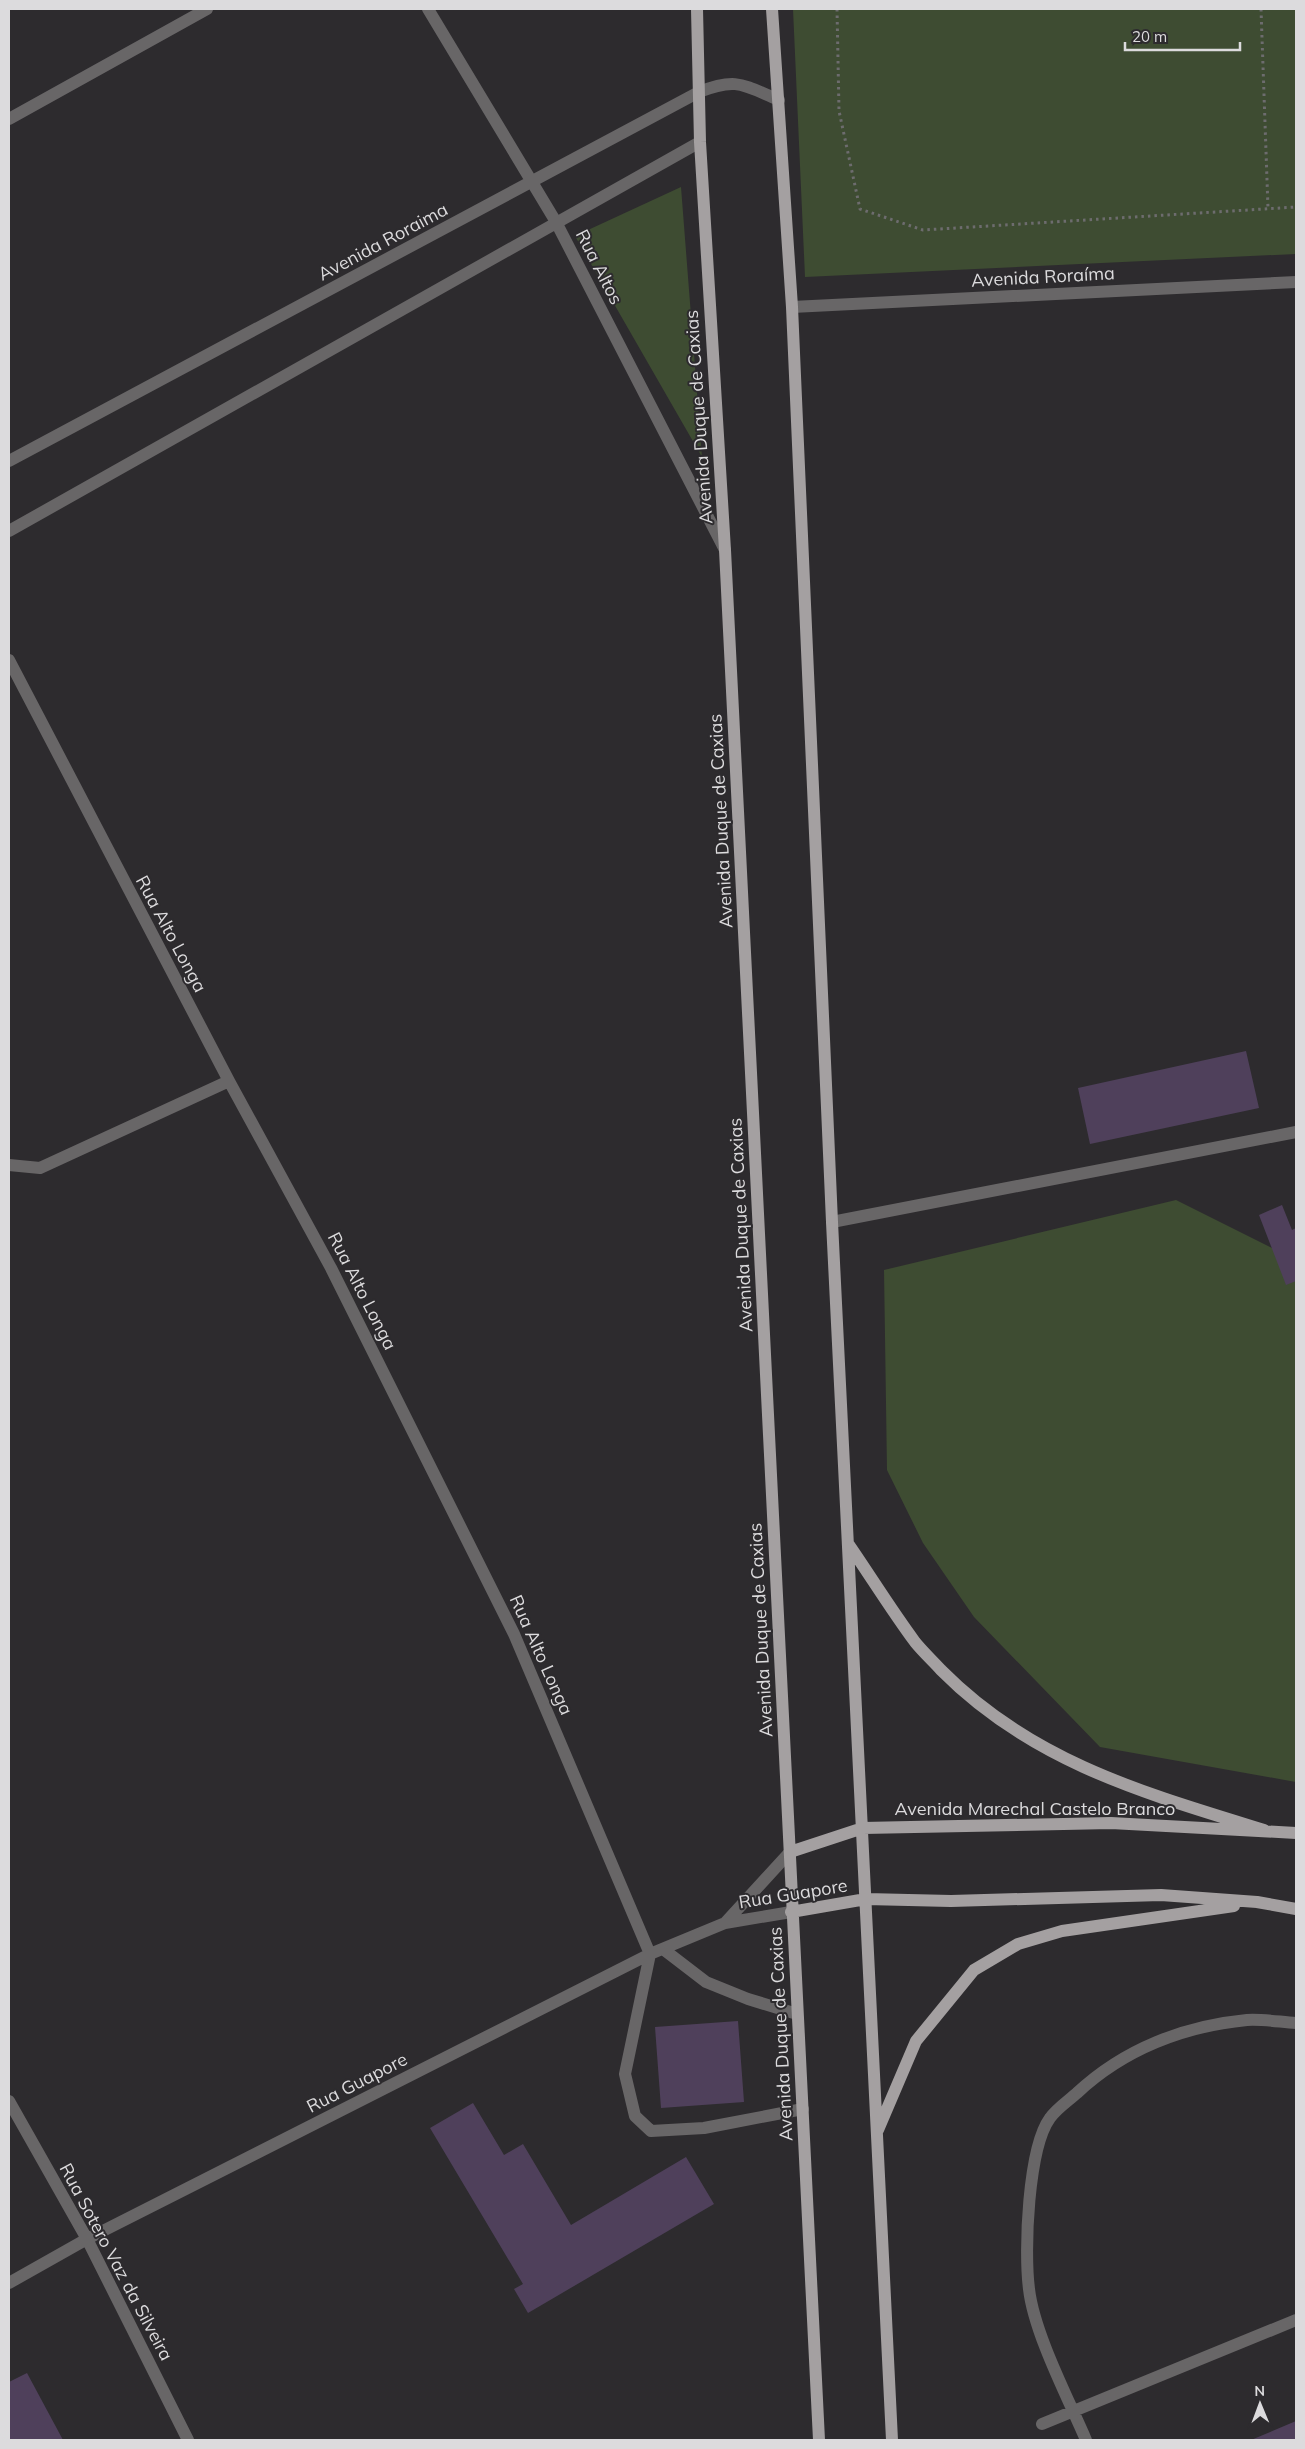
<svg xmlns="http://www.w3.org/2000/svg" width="1305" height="2449" font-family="Mulish,sans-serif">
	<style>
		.green { fill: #3e4c32 }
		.building { fill: #4f405b }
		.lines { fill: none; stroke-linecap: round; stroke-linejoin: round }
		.path { stroke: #6d6c6e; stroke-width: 3; stroke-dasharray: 2.5 4; stroke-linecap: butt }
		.minor { stroke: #686667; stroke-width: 12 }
		.major { stroke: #a4a0a1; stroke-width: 12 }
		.labels { text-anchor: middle; stroke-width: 4; stroke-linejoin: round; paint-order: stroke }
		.street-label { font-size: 18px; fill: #dcdbdd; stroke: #2d2b2e }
	</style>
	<rect width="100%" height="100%" fill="#2d2b2e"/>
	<!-- green -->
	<path class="green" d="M 793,9 L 1296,9 L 1296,254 L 805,277 Z
		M 681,187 L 702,457 L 575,236 Z
		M 1176,1200 L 1296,1260 L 1296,1782 L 1100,1747 L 974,1617 L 923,1543 L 887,1470 L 884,1270 Z"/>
	<!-- building -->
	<path class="building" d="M 1246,1051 L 1259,1108 L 1090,1144 L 1078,1088 Z
		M 1282,1205 L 1292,1230 L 1296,1228 L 1296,1281 L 1286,1285 L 1259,1215 Z
		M 738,2021 L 744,2102 L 661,2108 L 655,2027 Z
		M 473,2103 L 504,2155 L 523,2144 L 571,2225 L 686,2157 L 714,2204 L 528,2313 L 514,2289 L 523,2284 L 430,2128 Z
		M 27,2373 L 63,2440 L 9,2440 L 9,2382 Z
		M 1296,2421 L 1296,2440 L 1251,2440 Z"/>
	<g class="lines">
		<!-- path -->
		<path class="path" d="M 837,9 L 839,111 L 860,209 L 923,230 L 1296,207
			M 1261,9 L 1268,208"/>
		<!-- minor -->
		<path class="minor" d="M 428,9 L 556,222 L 725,550
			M 9,119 L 207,9
			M 792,307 L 1296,282
			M 9,461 L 699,92 C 737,77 743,85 779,100
			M 9,531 L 700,142
			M 9,660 L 229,1081 L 331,1268 L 514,1634 L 650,1954
			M 9,1165 L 40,1168 L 229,1081
			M 832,1222 L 1296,1132
			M 725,1923 L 790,1852
			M 663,1949 L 706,1982 L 748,1999 L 797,2014
			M 650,1954 L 625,2074 L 635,2116 L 651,2131 L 704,2128 L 803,2109
			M 9,2101 L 87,2239 L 188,2440
			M 9,2283 L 87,2239 L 650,1954 L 725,1923 L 791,1912
			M 1042,2424 L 1296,2320
			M 1086,2440 C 1068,2398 1034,2333 1029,2289 C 1024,2251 1028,2148 1050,2118 C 1056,2109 1068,2101 1077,2093 C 1124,2049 1184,2026 1247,2020 C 1263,2019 1280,2022 1296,2023"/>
		<!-- major -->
		<path class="major" d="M 697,9 L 700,142 L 725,550 L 819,2440
			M 772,9 L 792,307 L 832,1222 L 892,2440
			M 849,1545 C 871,1577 892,1611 915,1642 C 923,1652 933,1661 941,1670 C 1032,1762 1144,1793 1264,1830
			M 790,1852 L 863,1828 L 1111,1823 L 1296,1833
			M 791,1912 L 866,1899 L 951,1901 L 1161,1895 L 1257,1902 L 1296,1909
			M 878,2130 L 916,2041 L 974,1970 L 1018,1944 L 1062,1931 L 1234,1906"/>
	</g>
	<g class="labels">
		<!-- street labels -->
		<g class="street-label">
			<text transform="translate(383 242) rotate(-28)" y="6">Avenida Roraima</text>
			<text transform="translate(599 267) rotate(63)" y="6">Rua Altos</text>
			<text transform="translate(1043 277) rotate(-3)" y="6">Avenida Roraíma</text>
			<text transform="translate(699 417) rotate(-94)" y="6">Avenida Duque de Caxias</text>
			<text transform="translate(721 821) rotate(-93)" y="6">Avenida Duque de Caxias</text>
			<text transform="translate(171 934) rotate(62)" y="6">Rua Alto Longa</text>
			<text transform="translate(741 1225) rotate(-93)" y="6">Avenida Duque de Caxias</text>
			<text transform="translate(362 1291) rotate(63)" y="6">Rua Alto Longa</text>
			<text transform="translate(761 1630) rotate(-93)" y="6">Avenida Duque de Caxias</text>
			<text transform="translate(541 1655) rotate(66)" y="6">Rua Alto Longa</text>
			<text x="1035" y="1815">Avenida Marechal Castelo Branco</text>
			<text transform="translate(793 1894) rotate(-9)" y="6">Rua Guapore</text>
			<text transform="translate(781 2034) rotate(-93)" y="6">Avenida Duque de Caxias</text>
			<text transform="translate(357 2083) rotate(-27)" y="6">Rua Guapore</text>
			<text transform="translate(116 2262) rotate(62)" y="6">Rua Sotero Vaz da Silveira</text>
		</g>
	</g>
	<!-- border -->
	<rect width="1305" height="2449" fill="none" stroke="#dcdbdd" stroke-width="20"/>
	<!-- north arrow -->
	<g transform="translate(1260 2404) rotate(359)" stroke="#2d2b2e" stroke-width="4" paint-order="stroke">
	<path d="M0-4L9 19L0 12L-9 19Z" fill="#dcdbdd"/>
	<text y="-8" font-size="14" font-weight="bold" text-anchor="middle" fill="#dcdbdd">N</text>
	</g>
	<!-- scale -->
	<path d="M1125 42v8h115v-8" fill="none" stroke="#dcdbdd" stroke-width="2.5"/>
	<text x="1132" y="42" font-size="15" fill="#dcdbdd" stroke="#2d2b2e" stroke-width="4" paint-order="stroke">20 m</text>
</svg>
